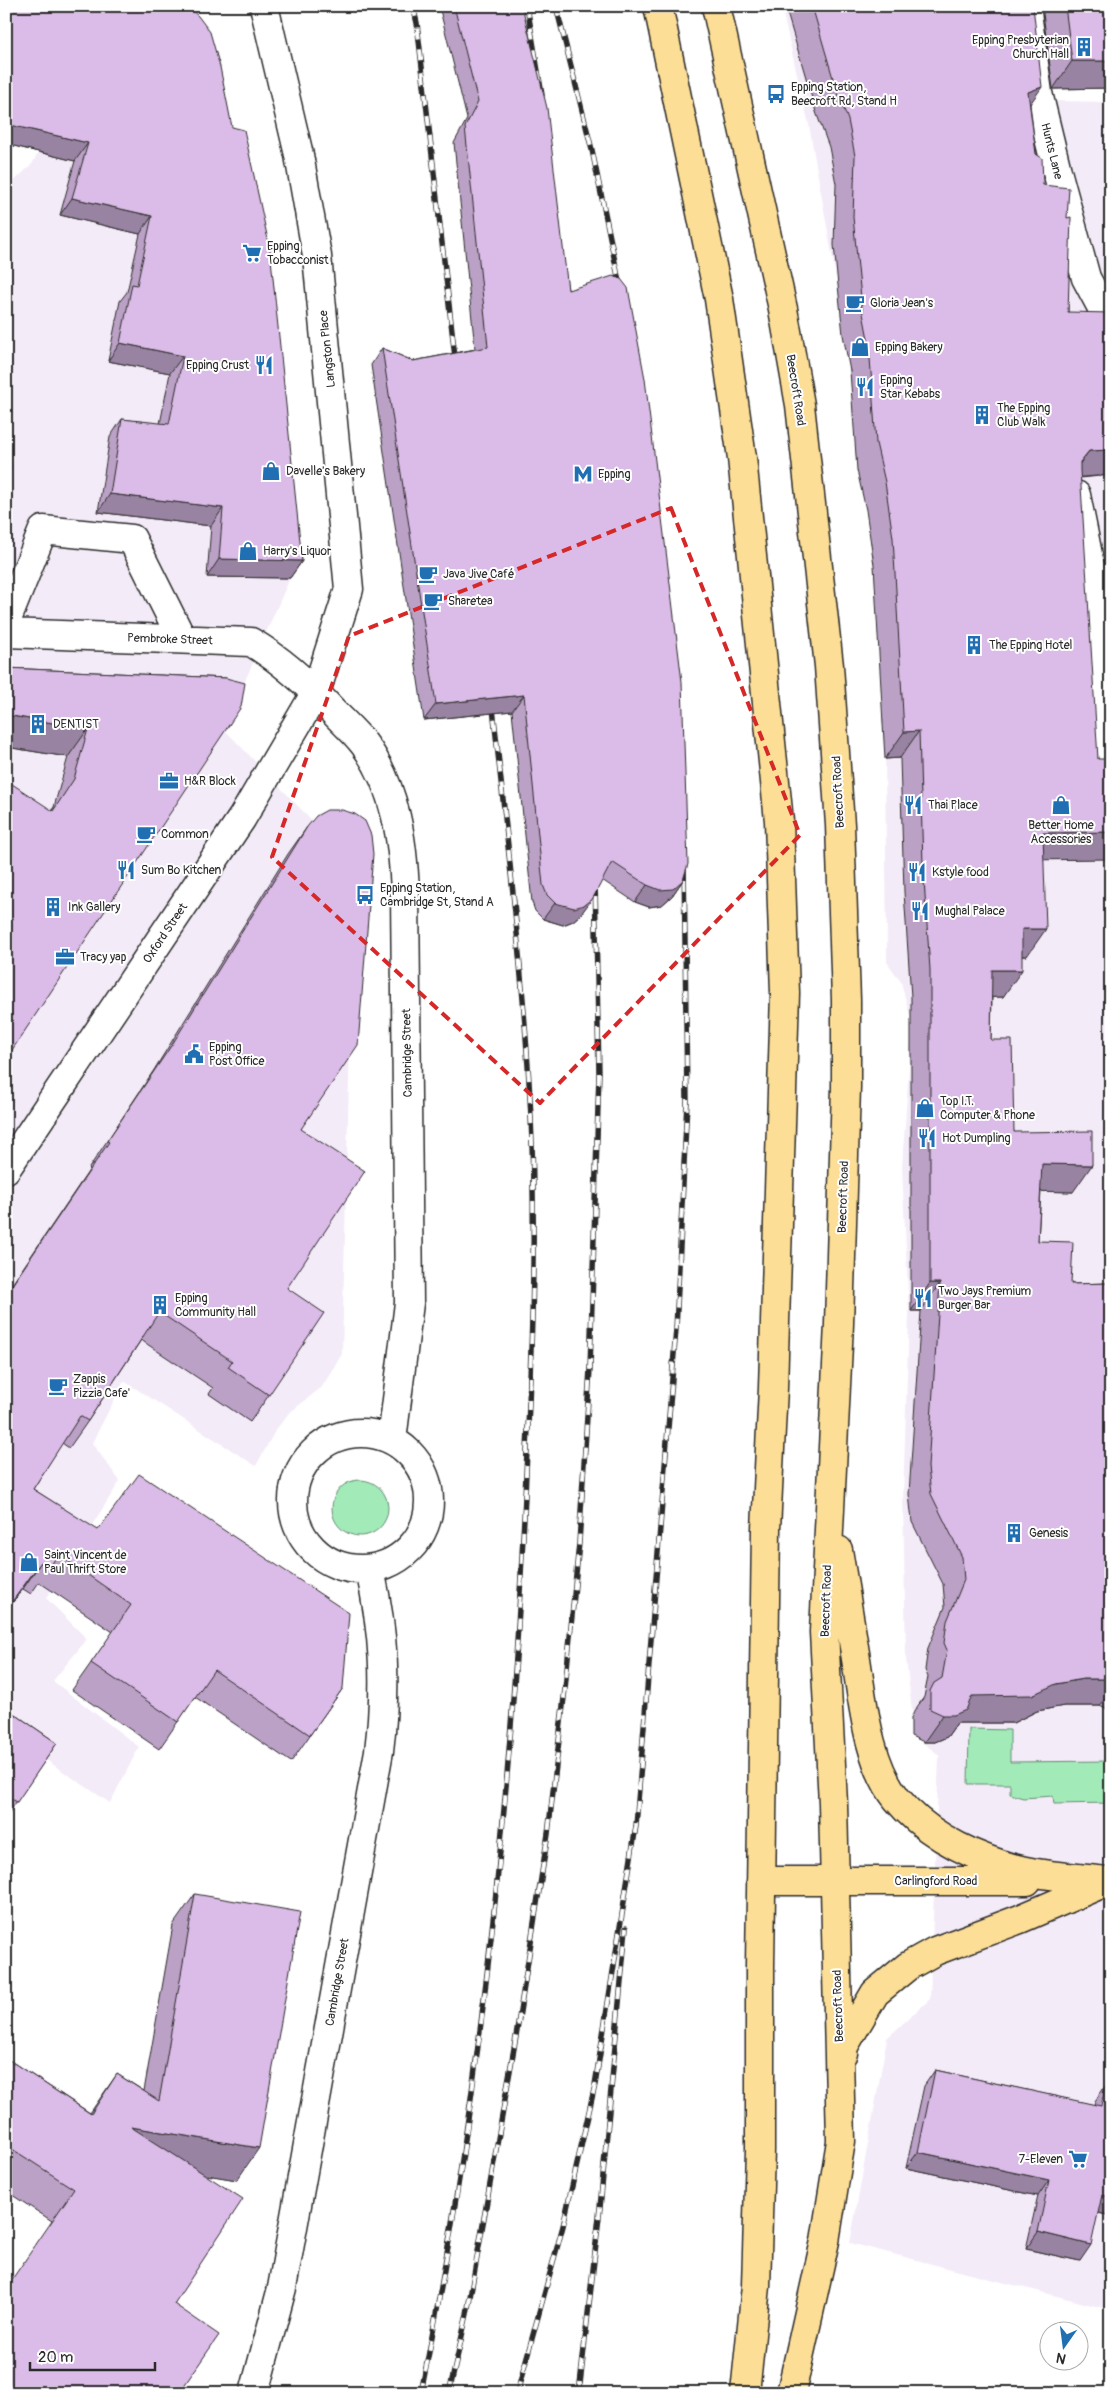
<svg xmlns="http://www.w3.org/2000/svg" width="1117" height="2399" font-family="Pangolin,sans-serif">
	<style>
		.built { fill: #f4ebf8 }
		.green { fill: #a2ebb9; stroke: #668b72 }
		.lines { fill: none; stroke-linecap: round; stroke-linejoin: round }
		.minor-casing { stroke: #2b2b2b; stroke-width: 31 }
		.major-casing { stroke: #2b2b2b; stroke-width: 31 }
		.minor { stroke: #fff; stroke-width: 28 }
		.major { stroke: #fdde96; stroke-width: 28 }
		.rail-casing { stroke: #2b2b2b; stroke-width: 5.5 }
		.rail { stroke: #fff; stroke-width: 4; stroke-dasharray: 11; stroke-linecap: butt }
		.wall { fill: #bca1c7; stroke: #2b2b2b }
		.shaded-wall { fill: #9983a2; stroke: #2b2b2b }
		.building { fill: #dbbbe7; stroke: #2b2b2b }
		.marked { fill: none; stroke: #d62828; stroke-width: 4; stroke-dasharray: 10 6; stroke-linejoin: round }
		.labels { text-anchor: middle; stroke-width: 4; stroke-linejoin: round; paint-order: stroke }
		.poi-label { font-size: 12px; fill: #2b2b2b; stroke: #fff; text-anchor: start }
		.street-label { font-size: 12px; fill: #2b2b2b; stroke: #fff }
	</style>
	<rect width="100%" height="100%" fill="#fff"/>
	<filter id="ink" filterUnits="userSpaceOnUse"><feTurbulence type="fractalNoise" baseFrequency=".02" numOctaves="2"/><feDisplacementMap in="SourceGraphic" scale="10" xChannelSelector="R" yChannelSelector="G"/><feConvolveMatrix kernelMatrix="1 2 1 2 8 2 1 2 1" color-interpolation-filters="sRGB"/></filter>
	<g filter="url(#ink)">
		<!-- built -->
		<path class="built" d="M 781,6 L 1047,6 L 1048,101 L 1111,102 L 1111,2310 L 850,2243 L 887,2038 L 930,1999 L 939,1755 L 915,1737 L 906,1659 L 903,1498 L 909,1314 L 902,1167 L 912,1024 L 901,982 L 887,962 L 885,759 L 874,565 L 839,295 L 809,125 Z
			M 72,91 L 278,455 L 290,578 L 224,729 L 352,862 L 354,881 L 342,1354 L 322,1387 L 288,1414 L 275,1431 L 256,1466 L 124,1381 L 92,1443 L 120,1481 L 46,1598 L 87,1639 L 53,1681 L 139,1747 L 110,1803 L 6,1733 L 6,189 L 32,164 Z"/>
		<!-- green -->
		<path class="green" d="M332 1508a28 28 0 1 1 56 0a28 28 0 1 1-56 0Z
			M 969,1729 L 1010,1730 L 1010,1762 L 1111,1761 L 1111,1803 L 1054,1804 L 1053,1796 L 1023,1798 L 1010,1794 L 1010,1784 L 968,1784 Z"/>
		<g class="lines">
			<!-- minor casing -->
			<g class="minor-casing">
				<path id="minor" d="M 1026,6 L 1038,93 L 1057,171 L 1086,278 L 1102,308 L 1111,315
					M 1076,495 L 1098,605
					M 1111,588 L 1098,605 L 1111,752
					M 6,622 L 43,530 L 132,539 L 182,639
					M 6,633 L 251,642 C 280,659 307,683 330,708 C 341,720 354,731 364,744 C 396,787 403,842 405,893 L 409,1303 L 392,1440
					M 6,1169 L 242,818 L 316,692 L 349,589 L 317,256 L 299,155 L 264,6
					M293 1501a68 68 0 1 1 136 0a68 68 0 1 1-136 0Z
					M 254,2393 L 282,2288 L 379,1751 C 387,1684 384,1635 370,1569"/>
			</g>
			<!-- major casing -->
			<g class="major-casing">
				<path id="major" d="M 658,6 L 719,299 L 742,458 L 779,821 L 785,993 L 773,1388 L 766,1529 L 760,1966 L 760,2150 L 756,2286 L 745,2393
					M 716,6 L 783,309 L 800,405 L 829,666 L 840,825 L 846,1000 L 846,1087 L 839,1324 L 824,1632 L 833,1803 L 841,2141 L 825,2241 L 791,2393
					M 838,1550 C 844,1586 850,1622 856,1659 C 863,1703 868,1763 897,1799 C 925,1833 965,1853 1006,1866 C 1039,1876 1074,1877 1108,1881
					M 761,1881 L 1027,1881
					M 843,2053 L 844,2046 L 875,1993 L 908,1966 L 935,1951 L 1020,1919 L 1106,1882"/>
			</g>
			<!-- minor -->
			<use href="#minor" class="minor"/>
			<!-- major -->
			<use href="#major" class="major"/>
			<!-- rail casing -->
			<g class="rail-casing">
				<path id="rail" d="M 413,6 L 417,23 L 456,366
					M 527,6 L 542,95
					M 556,6 L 592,150 L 621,291
					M 421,2393 C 479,2105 510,1811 524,1518 C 530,1385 537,1250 531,1117 C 524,977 507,838 492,699
					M 449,2393 L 467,2314 L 516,2037 L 548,1834 L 565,1689 L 579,1543 L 590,1369 L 599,1073 L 595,880
					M 517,2393 L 563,2226 L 595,2085 L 636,1826 L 676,1329 L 687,1102 L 684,860
					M 579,2393 L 600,2208 L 626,1928"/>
			</g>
			<!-- rail -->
			<use href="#rail" class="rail"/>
		</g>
		<!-- wall -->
		<path class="wall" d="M 187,6 L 302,561 L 290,578 L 207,577 L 211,526 L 98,512 L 110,437 L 122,419 L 160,424 L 170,373 L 108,361 L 120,301 L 127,292 L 140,234 L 60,215 L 75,161 L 6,144 Z
			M 439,6 L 522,6 L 568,290 L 683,880 L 672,896 L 662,905 L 649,907 L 635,902 L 602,880 L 581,914 L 573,921 L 563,925 L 543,919 L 535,911 L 532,902 L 512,711 L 424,720 L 371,365 L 382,348 L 413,361 L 475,349 L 454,143 L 467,119 Z
			M 785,6 L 1033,6 L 1030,104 L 1036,154 L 1043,185 L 1067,218 L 1068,312 L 1111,475 L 1080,478 L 1043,860 L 1027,956 L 1022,956 L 1003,997 L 992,997 L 991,1040 L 1014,1132 L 1073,1192 L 1041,1191 L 1038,1241 L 1071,1284 L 1111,1283 L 1111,1712 L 1100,1706 L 1064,1706 L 1037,1711 L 1013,1723 L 957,1723 L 947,1737 L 935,1742 L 924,1742 L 911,1736 L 911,1718 L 915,1710 L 924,1697 L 928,1677 L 925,1670 L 928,1648 L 945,1607 L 943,1584 L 912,1522 L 909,1494 L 921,1311 L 911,1311 L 911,997 L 904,892 L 900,758 L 885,759 L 874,565 L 866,510 L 857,470 L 850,371 L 843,335 L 834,245 L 836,184 L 829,147 L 816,112 Z
			M 1042,6 L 1111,6 L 1111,88 L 1053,89 Z
			M 6,668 L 226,678 L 52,810 L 54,807 L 68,757 L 6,747 Z
			M 307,827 L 301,1129 L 287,1288 L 269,1395 L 250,1422 L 209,1394 L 213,1388 L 141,1340 L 88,1421 L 69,1448 L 62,1443 L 33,1489 L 343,1688 L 291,1762 L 195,1697 L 159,1749 L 72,1690 L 113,1632 L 39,1582 L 31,1594 L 23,1589 L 6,1611 L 6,1293 L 90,1169 L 89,1168 L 154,1070 L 288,854 Z
			M 6,1708 L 57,1743 L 6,1817 Z
			M 195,1894 L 237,2180 L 204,2174 L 174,2304 L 52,2221 L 6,2191 L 6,2058 L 90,2113 L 117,2074 L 144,2091 L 173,1925 Z
			M 935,2070 L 1094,2105 L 1095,2101 L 1106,2085 L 1111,2086 L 1111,2216 L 1098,2213 L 1080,2261 L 1026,2249 L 1038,2196 L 906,2168 L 924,2086 Z"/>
		<!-- shaded-wall -->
		<path class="shaded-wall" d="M 1072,61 L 1111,61 L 1111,88 L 1053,89 Z
			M 1042,87 L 1023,114 L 1028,92 Z
			M 6,124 L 88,143 L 75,161 L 6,144 Z
			M 72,198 L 152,216 L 140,234 L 60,215 Z
			M 120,343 L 183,356 L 170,373 L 108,361 Z
			M 1111,450 L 1111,475 L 1070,478 L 1061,490 L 1089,451 Z
			M 6,469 L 11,469 L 6,475 Z
			M 110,494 L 223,508 L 211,526 L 98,512 Z
			M 219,559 L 302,561 L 290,578 L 207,577 Z
			M 524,695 L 512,711 L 424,720 L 436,704 Z
			M 6,715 L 88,729 L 68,757 L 6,747 Z
			M 919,731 L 900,758 L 885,759 L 904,732 Z
			M 1111,832 L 1111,859 L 1024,860 L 1043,833 Z
			M 683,880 L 672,896 L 662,905 L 649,907 L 635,902 L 647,885 Z
			M 593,898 L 581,914 L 573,921 L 563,925 L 543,919 L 555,903 Z
			M 1022,929 L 1046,929 L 1027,956 L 1003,956 Z
			M 992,970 L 1022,970 L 1003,997 L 973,998 Z
			M 1042,1164 L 1092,1165 L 1073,1192 L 1023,1191 Z
			M 930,1283 L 940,1283 L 921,1311 L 911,1311 Z
			M 41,1562 L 23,1589 L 6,1611 L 6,1610 Z
			M 1083,1679 L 1111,1679 L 1111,1690 L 1100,1706 L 1064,1706 L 1037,1711 L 1013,1723 L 957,1723 L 947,1737 L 935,1742 L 924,1742 L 943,1715 L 972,1696 L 1056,1684 Z
			M 131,2127 L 259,2148 L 237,2180 L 109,2159 Z
			M 918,2152 L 1049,2180 L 1038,2196 L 906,2168 Z
			M 1102,2195 L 1111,2197 L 1111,2216 L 1091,2211 Z
			M 1038,2232 L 1091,2245 L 1080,2261 L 1026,2249 Z"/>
		<!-- building -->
		<path class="building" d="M 6,6 L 187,6 L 198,16 L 210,32 L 220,67 L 232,127 L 244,130 L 270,249 L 302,561 L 219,559 L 223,508 L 110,494 L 122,419 L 169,424 L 183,356 L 120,343 L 132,284 L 137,285 L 152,216 L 72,198 L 88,143 L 6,124 Z
			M 454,6 L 522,6 L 547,108 L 568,290 L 613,276 L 621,279 L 628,288 L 645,379 L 682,682 L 688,864 L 683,880 L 673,889 L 660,890 L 647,885 L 612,862 L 593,898 L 584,905 L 574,908 L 555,903 L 547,895 L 543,885 L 524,695 L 436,704 L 382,348 L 413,361 L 488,347 L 465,127 L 478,102 Z
			M 812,6 L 1033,6 L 1042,87 L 1028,92 L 1036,154 L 1042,158 L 1043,185 L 1069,188 L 1067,218 L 1071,217 L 1068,312 L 1111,313 L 1111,450 L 1089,451 L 1080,462 L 1080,470 L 1098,759 L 1111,759 L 1111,832 L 1043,833 L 1046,929 L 1022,929 L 1022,970 L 992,970 L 991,1040 L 1012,1040 L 1014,1132 L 1092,1131 L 1092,1165 L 1042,1164 L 1038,1241 L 1073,1242 L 1071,1284 L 1111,1283 L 1111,1679 L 1083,1679 L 1056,1684 L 1032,1695 L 972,1696 L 966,1710 L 954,1715 L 943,1715 L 930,1709 L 930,1691 L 934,1683 L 942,1678 L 947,1650 L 944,1643 L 947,1621 L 964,1580 L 962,1557 L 931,1494 L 928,1467 L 940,1283 L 930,1283 L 930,970 L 923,865 L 919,731 L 904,732 L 893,538 L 885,482 L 876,443 L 869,344 L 862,308 L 853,217 L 855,156 L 848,120 L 835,85 Z
			M 1065,6 L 1111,6 L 1111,61 L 1072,61 Z
			M 6,412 L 11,469 L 6,469 Z
			M 6,668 L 226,678 L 245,683 L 241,707 L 6,1059 L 6,780 L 53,811 L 74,779 L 88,729 L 6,715 Z
			M 327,810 L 342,810 L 355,814 L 365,821 L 371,835 L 373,854 L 358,1045 L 301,1129 L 365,1171 L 287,1288 L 324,1313 L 269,1395 L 228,1367 L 232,1361 L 159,1312 L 88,1421 L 80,1416 L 33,1489 L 98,1530 L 139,1474 L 349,1613 L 343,1688 L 310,1735 L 214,1670 L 178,1722 L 91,1663 L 131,1605 L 58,1554 L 50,1567 L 41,1562 L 6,1610 L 6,1294 L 109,1142 L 107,1141 L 173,1043 L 307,827 L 316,816 Z
			M 6,1708 L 57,1743 L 17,1802 L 10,1798 L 6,1802 Z
			M 195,1894 L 300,1912 L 259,2148 L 131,2127 L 243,2199 L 174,2304 L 219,2335 L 179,2393 L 6,2393 L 6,2288 L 74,2189 L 6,2145 L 6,2058 L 91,2114 L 117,2074 L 159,2101 Z
			M 935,2070 L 1101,2106 L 1106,2085 L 1111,2086 L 1111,2197 L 1102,2195 L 1091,2245 L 1038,2232 L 1049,2180 L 918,2152 Z"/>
	</g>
	<!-- marked area -->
	<path class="marked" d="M 671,508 L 800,835 L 540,1103 L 272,857 L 349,636 Z"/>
	<!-- icons -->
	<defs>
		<g id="building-bare" transform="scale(1.5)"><path d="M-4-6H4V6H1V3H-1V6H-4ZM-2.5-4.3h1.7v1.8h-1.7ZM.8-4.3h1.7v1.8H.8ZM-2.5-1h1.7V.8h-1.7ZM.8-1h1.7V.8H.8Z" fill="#1f6fb2" stroke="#fff" stroke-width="2.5" paint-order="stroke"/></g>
		<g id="bus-bare" transform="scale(1.5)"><path d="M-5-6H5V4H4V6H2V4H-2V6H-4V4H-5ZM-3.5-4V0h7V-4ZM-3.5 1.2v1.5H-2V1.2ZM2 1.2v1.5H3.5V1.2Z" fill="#1f6fb2" stroke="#fff" stroke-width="2.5" paint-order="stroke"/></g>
		<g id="supermarket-bare" transform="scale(1.5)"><path d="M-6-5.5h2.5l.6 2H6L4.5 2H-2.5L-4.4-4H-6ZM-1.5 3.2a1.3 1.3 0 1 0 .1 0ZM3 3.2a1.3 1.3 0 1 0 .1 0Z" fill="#1f6fb2" stroke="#fff" stroke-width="2.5" paint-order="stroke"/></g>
		<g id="cafe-bare" transform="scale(1.5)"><path d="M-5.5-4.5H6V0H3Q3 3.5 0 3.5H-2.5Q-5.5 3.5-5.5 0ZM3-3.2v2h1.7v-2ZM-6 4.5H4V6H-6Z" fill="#1f6fb2" stroke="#fff" stroke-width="2.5" paint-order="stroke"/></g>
		<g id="shop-bare" transform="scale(1.5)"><path d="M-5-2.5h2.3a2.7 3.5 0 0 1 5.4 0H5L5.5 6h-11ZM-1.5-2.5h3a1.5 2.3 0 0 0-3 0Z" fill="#1f6fb2" stroke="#fff" stroke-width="2.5" paint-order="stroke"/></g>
		<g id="restaurant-bare" transform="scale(1.5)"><path d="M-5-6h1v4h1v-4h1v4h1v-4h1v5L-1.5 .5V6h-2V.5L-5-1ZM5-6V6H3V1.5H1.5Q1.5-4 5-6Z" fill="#1f6fb2" stroke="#fff" stroke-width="2.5" paint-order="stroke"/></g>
		<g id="metro-bare" transform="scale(1.5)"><path d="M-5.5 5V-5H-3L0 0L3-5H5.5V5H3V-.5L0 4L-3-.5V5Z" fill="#1f6fb2" stroke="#fff" stroke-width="2.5" paint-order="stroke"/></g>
		<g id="office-bare" transform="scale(1.5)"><path d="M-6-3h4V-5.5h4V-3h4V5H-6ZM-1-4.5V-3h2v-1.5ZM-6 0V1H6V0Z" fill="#1f6fb2" stroke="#fff" stroke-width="2.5" paint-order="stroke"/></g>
		<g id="civic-bare" transform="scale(1.5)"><path d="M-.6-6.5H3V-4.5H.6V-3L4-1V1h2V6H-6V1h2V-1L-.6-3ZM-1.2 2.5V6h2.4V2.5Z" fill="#1f6fb2" stroke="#fff" stroke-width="2.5" paint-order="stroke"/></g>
	</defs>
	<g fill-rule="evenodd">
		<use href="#building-bare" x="1084" y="47"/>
		<use href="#bus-bare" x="776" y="94"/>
		<use href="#supermarket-bare" x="252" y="253"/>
		<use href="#cafe-bare" x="855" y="303"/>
		<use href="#shop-bare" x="860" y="347"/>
		<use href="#restaurant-bare" x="264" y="365"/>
		<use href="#restaurant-bare" x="865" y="387"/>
		<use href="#building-bare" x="982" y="415"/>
		<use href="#shop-bare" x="271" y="471"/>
		<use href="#metro-bare" x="583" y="474"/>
		<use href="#shop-bare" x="248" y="551"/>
		<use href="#cafe-bare" x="428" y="574"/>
		<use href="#cafe-bare" x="433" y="601"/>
		<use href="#building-bare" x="974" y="645"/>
		<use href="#building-bare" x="38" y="724"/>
		<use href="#office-bare" x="169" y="781"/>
		<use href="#restaurant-bare" x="913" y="805"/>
		<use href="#shop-bare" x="1061" y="805"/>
		<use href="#cafe-bare" x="146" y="834"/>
		<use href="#restaurant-bare" x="126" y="870"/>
		<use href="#restaurant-bare" x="917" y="872"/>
		<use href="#bus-bare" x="365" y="895"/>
		<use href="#building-bare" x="53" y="907"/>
		<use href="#restaurant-bare" x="920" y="911"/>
		<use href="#office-bare" x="65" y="957"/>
		<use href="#civic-bare" x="194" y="1054"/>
		<use href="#shop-bare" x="925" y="1108"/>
		<use href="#restaurant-bare" x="927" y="1138"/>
		<use href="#restaurant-bare" x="923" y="1298"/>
		<use href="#building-bare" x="160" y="1305"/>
		<use href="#cafe-bare" x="58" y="1386"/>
		<use href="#building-bare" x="1014" y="1533"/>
		<use href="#shop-bare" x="29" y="1562"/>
		<use href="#supermarket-bare" x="1078" y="2159"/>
	</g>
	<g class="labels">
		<!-- poi labels -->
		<g class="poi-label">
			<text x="1069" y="44" text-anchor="end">Epping Presbyterian<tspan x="1069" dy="14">Church Hall</tspan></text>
			<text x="791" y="91">Epping Station,<tspan x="791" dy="14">Beecroft Rd, Stand H</tspan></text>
			<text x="267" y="250">Epping<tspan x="267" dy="14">Tobacconist</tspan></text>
			<text x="870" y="307">Gloria Jean's</text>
			<text x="875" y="351">Epping Bakery</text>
			<text x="249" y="369" text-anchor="end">Epping Crust</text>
			<text x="880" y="384">Epping<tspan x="880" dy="14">Star Kebabs</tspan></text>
			<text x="997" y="412">The Epping<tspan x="997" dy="14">Club Walk</tspan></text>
			<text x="286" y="475">Davelle's Bakery</text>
			<text x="598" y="478">Epping</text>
			<text x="263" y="555">Harry's Liquor</text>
			<text x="443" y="578">Java Jive Café</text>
			<text x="448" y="605">Sharetea</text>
			<text x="989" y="649">The Epping Hotel</text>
			<text x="53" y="728">DENTIST</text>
			<text x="184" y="785">H&amp;R Block</text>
			<text x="928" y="809">Thai Place</text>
			<text x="1061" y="829" text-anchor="middle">Better Home<tspan x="1061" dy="14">Accessories</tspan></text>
			<text x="161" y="838">Common</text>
			<text x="141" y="874">Sum Bo Kitchen</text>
			<text x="932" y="876">Kstyle food</text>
			<text x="380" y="892">Epping Station,<tspan x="380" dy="14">Cambridge St, Stand A</tspan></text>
			<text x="68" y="911">Ink Gallery</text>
			<text x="935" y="915">Mughal Palace</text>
			<text x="80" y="961">Tracy yap</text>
			<text x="209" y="1051">Epping<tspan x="209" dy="14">Post Office</tspan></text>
			<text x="940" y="1105">Top I.T.<tspan x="940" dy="14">Computer &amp; Phone</tspan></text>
			<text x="942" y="1142">Hot Dumpling</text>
			<text x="938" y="1295">Two Jays Premium<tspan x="938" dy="14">Burger Bar</tspan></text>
			<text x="175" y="1302">Epping<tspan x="175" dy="14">Community Hall</tspan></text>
			<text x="73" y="1383">Zappis<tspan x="73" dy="14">Pizzia Cafe'</tspan></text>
			<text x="1029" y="1537">Genesis</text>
			<text x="44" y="1559">Saint Vincent de<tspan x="44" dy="14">Paul Thrift Store</tspan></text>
			<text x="1063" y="2163" text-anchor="end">7-Eleven</text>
		</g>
		<!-- street labels -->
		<g class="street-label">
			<text transform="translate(1052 151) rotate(76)" y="4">Hunts Lane</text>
			<text transform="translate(327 349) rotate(-96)" y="4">Langston Place</text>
			<text transform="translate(796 390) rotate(81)" y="4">Beecroft Road</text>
			<text transform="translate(170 639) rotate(2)" y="4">Pembroke Street</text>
			<text transform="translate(838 792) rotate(-93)" y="4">Beecroft Road</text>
			<text transform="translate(165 933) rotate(-56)" y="4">Oxford Street</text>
			<text transform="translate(407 1053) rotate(-91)" y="4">Cambridge Street</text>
			<text transform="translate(843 1197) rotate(-88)" y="4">Beecroft Road</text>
			<text transform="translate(826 1601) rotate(-88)" y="4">Beecroft Road</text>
			<text x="936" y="1885">Carlingford Road</text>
			<text transform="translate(337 1982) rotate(-80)" y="4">Cambridge Street</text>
			<text transform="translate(838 2006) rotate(-92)" y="4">Beecroft Road</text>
		</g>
	</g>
	<!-- margin -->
	<rect width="1117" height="2399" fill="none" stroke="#fff" stroke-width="25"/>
	<rect x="12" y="12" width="1092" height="2374" fill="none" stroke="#2b2b2b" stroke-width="2" filter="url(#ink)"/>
	<!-- north arrow -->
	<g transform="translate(1064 2346) rotate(194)"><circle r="24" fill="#ffffff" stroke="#aaaaaa"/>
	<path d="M0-4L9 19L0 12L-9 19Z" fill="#1f6fb2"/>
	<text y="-8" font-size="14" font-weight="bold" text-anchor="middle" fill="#2b2b2b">N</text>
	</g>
	<!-- scale -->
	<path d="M30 2362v8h125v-8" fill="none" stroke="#2b2b2b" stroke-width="2.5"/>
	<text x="38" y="2362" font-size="15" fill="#2b2b2b" stroke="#ffffff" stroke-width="4" paint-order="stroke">20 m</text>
</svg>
